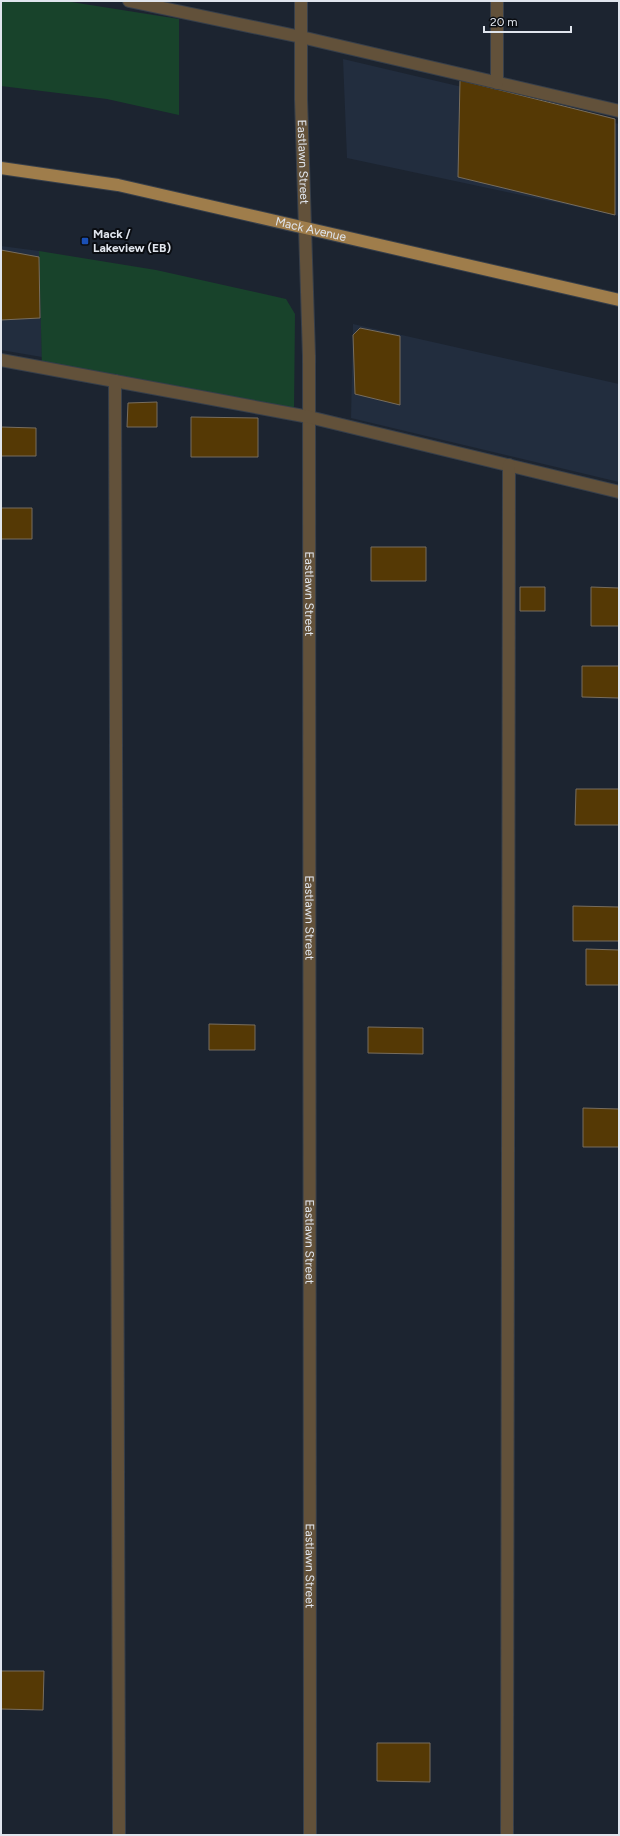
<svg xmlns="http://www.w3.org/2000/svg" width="620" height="1836" font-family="Figtree,sans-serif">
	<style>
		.built { fill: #222d3e }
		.green { fill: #18432b }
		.building { fill: #553905; stroke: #776d5e }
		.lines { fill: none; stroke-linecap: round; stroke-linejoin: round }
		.minor-casing { stroke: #373f4a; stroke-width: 14 }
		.major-casing { stroke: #373f4a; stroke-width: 14 }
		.minor { stroke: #62513a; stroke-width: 12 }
		.major { stroke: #9f7d4b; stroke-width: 12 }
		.transit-dot { fill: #1a4fb4; stroke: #0a0d12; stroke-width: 1.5 }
		.labels { text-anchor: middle; stroke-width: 4; stroke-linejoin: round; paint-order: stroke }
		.street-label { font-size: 12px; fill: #e0e5ed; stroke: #0a0d12 }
		.poi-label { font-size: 12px; font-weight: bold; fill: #e0e5ed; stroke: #0a0d12; text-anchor: start }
	</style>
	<rect width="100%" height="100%" fill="#1c2430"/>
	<!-- built -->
	<path class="built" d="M 343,59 L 619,124 L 619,216 L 347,158 Z
		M 1,246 L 39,251 L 42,357 L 1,350 Z
		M 353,324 L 619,384 L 619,482 L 351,418 Z"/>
	<!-- green -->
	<path class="green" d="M 1,1 L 65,1 L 179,19 L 179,115 L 107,99 L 1,86 Z
		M 39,251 L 156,270 L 286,299 L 295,314 L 294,409 L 42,367 Z"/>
	<!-- building -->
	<path class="building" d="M 460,80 L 615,119 L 615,215 L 458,177 Z
		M 1,250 L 39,257 L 40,318 L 1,320 Z
		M 360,328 L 400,336 L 400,405 L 355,394 L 353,335 Z
		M 157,402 L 157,427 L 127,427 L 128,403 Z
		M 191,417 L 258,418 L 258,457 L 191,457 Z
		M 1,427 L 36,428 L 36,456 L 1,456 Z
		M 1,508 L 32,508 L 32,539 L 1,539 Z
		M 371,547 L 426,547 L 426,581 L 371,581 Z
		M 520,587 L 545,587 L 545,611 L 520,611 Z
		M 591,587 L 619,588 L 619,626 L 591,626 Z
		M 582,666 L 619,666 L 619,698 L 582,697 Z
		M 576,789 L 619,789 L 619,825 L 575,825 Z
		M 573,906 L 619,907 L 619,941 L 573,941 Z
		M 586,949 L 619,950 L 619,985 L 586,985 Z
		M 209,1024 L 255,1025 L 255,1050 L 209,1050 Z
		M 368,1027 L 423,1028 L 423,1054 L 368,1053 Z
		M 583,1108 L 619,1109 L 619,1147 L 583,1147 Z
		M 1,1671 L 44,1671 L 43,1710 L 1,1709 Z
		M 377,1743 L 430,1743 L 430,1782 L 377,1781 Z"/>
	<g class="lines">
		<!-- minor casing -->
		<g class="minor-casing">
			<g id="minor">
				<path d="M 129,1 L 301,37 L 619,111"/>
				<path id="s1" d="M 301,1 L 301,99 L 309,356 L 310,1835"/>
				<path d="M 497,83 L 497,1"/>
				<path d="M 1,360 L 309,417 L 619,492"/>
				<path d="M 115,381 L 119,1835"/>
				<path d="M 507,1835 L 509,465"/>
			</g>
		</g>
		<!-- major casing -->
		<g class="major-casing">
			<g id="major">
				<path id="s2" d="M 1,168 L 118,185 L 619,300"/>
			</g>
		</g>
		<!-- minor -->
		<use href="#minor" class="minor"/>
		<!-- major -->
		<use href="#major" class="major"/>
	</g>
	<!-- markers -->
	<rect class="transit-dot" x="81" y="237" width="8" height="8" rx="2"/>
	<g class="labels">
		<!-- street labels -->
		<g class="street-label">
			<text dy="4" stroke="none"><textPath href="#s1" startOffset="161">Eastlawn Street</textPath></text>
			<text dy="4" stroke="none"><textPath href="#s2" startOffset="316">Mack Avenue</textPath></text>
			<text dy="4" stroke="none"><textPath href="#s1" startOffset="593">Eastlawn Street</textPath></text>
			<text dy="4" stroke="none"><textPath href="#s1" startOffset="917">Eastlawn Street</textPath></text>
			<text dy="4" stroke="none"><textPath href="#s1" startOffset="1241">Eastlawn Street</textPath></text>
			<text dy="4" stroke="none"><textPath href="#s1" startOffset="1565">Eastlawn Street</textPath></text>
		</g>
		<!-- poi labels -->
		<g class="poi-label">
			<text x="93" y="238">Mack /<tspan x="93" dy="14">Lakeview (EB)</tspan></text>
		</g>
	</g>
	<!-- border -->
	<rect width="620" height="1836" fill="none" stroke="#e0e5ed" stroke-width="4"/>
	<!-- scale -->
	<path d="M484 26v6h87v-6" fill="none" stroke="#e0e5ed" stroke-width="2"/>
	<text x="490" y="26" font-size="12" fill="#e0e5ed" stroke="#0a0d12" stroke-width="3" paint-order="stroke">20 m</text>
</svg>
